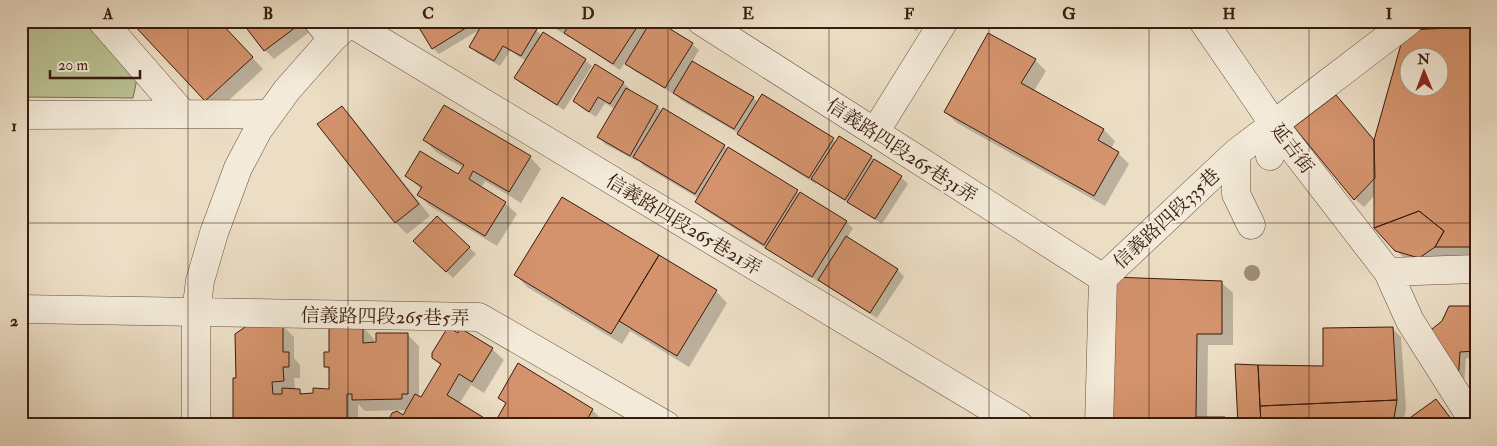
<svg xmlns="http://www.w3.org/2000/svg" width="1497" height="446" font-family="'IM FELL Double Pica','Noto Serif TC',serif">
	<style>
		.green { fill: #bac193; stroke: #7a6e50 }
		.shadow { fill: #0003; fill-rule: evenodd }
		.building { fill: #d4936c; stroke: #391b0e; fill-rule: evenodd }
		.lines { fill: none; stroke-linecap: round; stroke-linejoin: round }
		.minor-casing { stroke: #664c3c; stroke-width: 29 }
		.minor { stroke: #f3ead9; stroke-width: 28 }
		.tree { fill: #9f8e76 }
		.grid { fill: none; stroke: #391b0e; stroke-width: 1; stroke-opacity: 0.55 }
		.labels { text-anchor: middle; stroke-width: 4; stroke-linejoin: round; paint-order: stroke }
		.street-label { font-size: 19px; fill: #391b0e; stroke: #f3ead9 }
		.neatline { fill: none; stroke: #391b0e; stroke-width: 2 }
		.grid-label { font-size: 16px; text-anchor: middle; font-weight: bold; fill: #391b0e }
	</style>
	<rect width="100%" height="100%" fill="#ecdec5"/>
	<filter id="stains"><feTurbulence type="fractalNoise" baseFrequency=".004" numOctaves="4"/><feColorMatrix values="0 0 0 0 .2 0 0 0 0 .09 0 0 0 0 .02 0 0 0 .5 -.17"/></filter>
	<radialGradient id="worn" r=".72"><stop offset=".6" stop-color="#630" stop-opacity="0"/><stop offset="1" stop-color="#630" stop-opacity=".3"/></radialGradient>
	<!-- green -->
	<path class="green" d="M 21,21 L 83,21 L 137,79 L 133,98 L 21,97 Z"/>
	<!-- shadow -->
	<path class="shadow" d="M 219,21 L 263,69 L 217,111 L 205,100 Z
		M 243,21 L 305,21 L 312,30 L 274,59 L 265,50 Z
		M 416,21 L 474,21 L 479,30 L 439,54 L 433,48 Z
		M 543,21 L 598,21 L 608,28 L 612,21 L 644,21 L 649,27 L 692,44 L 699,50 L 692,62 L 753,98 L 758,102 L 762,95 L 836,142 L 871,157 L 901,177 L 908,184 L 882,224 L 816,183 L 816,184 L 745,140 L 738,133 L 681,100 L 673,92 L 672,93 L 633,70 L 625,62 L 620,70 L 569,36 L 569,37 Z
		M 906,21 L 929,21 L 916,31 Z
		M 1476,28 L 1476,256 L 1407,261 L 1396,250 L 1375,195 L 1364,207 L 1355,199 L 1336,96 L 1375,141 L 1406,31 ZM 1410,58 L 1440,58 L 1440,88 L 1410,88 Z
		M 536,30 L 542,36 L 585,60 L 592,66 L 564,110 L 522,84 L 516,78 L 526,61 L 510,51 L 500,66 L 477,53 L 470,46 Z
		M 1035,60 L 1046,71 L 1034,91 L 1104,130 L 1115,141 L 1111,149 L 1118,153 L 1129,164 L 1105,206 L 957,123 L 945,112 Z
		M 623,83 L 630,89 L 629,91 L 658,107 L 662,112 L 724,146 L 728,150 L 846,222 L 853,228 L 847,238 L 898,270 L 904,277 L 877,318 L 826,286 L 820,280 L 819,282 L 705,210 L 696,202 L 698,198 L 644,166 L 638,159 L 637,161 L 605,144 L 599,137 L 615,109 L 605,103 L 596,117 L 581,107 L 574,101 Z
		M 342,107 L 353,119 L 430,216 L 407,234 L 396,223 Z
		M 425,140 L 530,157 L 541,169 L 521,203 L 485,181 L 481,188 L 505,203 L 517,214 L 497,246 L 430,206 L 419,195 L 422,190 L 407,176 L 458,175 L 463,168 L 436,152 Z
		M 562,198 L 716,291 L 727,303 L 689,367 L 630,331 L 622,344 L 527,287 L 516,275 Z
		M 437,217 L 476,254 L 453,278 L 421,248 Z
		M 1221,282 L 1233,293 L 1233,345 L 1208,345 L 1207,418 L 1225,418 L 1232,425 L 1112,425 Z
		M 1476,307 L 1476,358 L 1466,358 L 1464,386 L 1440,357 Z
		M 283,326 L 294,337 L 294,358 L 300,365 L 300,378 L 294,378 L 295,390 L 299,390 L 304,395 L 330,390 L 330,371 L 325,366 L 331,353 L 363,327 L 374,339 L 374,344 L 407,334 L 419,346 L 419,398 L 422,399 L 441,366 L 433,358 L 492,349 L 504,360 L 484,393 L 471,385 L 459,404 L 404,416 L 407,410 L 365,411 L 358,404 L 358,425 L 234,425 L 237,379 Z
		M 1392,328 L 1401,337 L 1406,409 L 1403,424 L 1436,400 L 1443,407 L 1455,425 L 1239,425 L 1325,367 Z
		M 499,397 L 592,410 L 604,421 L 602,425 L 495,425 L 507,405 Z"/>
	<!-- building -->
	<path class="building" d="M 130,21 L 219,21 L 253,57 L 205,101 Z
		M 241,21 L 304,21 L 264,51 Z
		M 415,21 L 473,21 L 474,23 L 432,49 Z
		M 484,21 L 524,21 L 537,29 L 521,56 L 503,46 L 494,61 L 469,47 Z
		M 547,21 L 564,21 L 560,29 Z
		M 572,21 L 600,21 L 608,26 L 611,21 L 641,21 L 613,64 L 564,33 Z
		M 651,21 L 657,21 L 693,43 L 665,88 L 625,64 Z
		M 1476,27 L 1476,247 L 1435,247 L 1444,231 L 1419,211 L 1374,228 L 1374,140 L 1405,30 ZM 1410,58 L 1440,58 L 1440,88 L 1410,88 Z
		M 543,32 L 586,59 L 557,105 L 514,78 Z
		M 988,33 L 1036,59 L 1021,83 L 1104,129 L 1098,140 L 1119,152 L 1094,196 L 944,112 Z
		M 692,61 L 754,97 L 734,129 L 673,93 Z
		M 595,64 L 624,82 L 610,104 L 598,97 L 589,112 L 573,101 Z
		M 626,88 L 658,106 L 630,156 L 597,137 Z
		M 762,94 L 834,138 L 809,178 L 737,134 Z
		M 1336,95 L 1374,140 L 1375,178 L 1354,200 L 1294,127 Z
		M 444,105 L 531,156 L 509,192 L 473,171 L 469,179 L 506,202 L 485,236 L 417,195 L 422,187 L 405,176 L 420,151 L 458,174 L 464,165 L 423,140 Z
		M 342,106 L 419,204 L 395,223 L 317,124 Z
		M 663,108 L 725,145 L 695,194 L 633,157 Z
		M 839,136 L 872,156 L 845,200 L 811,179 Z
		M 728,147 L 798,190 L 764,245 L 695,202 Z
		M 874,159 L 902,176 L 875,219 L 847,202 Z
		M 800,192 L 847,221 L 812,277 L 765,248 Z
		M 562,197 L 659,255 L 611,334 L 514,275 Z
		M 1419,211 L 1444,231 L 1435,247 L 1419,258 L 1395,251 L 1374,228 Z
		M 437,216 L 470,247 L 446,272 L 413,241 Z
		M 846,236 L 898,269 L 870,313 L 818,280 Z
		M 659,255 L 717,290 L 677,356 L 619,321 Z
		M 1111,277 L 1222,281 L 1222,334 L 1197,334 L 1196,417 L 1225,417 L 1225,425 L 1111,425 Z
		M 1449,306 L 1476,306 L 1476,351 L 1460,352 L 1458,382 L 1427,333 L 1442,321 Z
		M 248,325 L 283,325 L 283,352 L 289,352 L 289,367 L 283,367 L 284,381 L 272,382 L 273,394 L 282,394 L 282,388 L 300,389 L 300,394 L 313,393 L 313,388 L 329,389 L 329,367 L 324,367 L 324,352 L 329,352 L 329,325 L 363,326 L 363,343 L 376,342 L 376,333 L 408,333 L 408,394 L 402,394 L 402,399 L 352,400 L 352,394 L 347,394 L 347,425 L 233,425 L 233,378 L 236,378 L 235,334 Z
		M 448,327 L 458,333 L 460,328 L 493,348 L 472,382 L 459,374 L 447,395 L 494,424 L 506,403 L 498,398 L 518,363 L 593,409 L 584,425 L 386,425 L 392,413 L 397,411 L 403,415 L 415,394 L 421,397 L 441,364 L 432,358 L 432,353 Z
		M 1393,327 L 1397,400 L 1260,406 L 1258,365 L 1323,366 L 1323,328 Z
		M 1235,364 L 1258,365 L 1261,425 L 1238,425 Z
		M 1436,399 L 1452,420 L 1446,425 L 1400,425 Z
		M 1397,400 L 1393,425 L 1261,425 L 1260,406 Z
		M 1452,420 L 1455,425 L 1446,425 Z"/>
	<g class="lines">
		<!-- minor casing -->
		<g class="minor-casing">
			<path id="minor" d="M 102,21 L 183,114
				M 318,21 L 332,39
				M 701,21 L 1103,278
				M 1203,21 L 1273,123 L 1388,272 L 1410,321 L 1476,425
				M 349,22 L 1019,425
				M 21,115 L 269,114
				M 875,132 L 944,21
				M 1236,153 L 1236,194 L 1251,225
				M 1270,156 L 1273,123
				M 1388,272 L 1476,269
				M 21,309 L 479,317 L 666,425
				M 196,425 L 196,312 L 200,281 L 214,233 L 238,168 L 258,130 L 287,90 L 332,39 L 351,21
				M 1099,425 L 1103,278 L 1236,153 L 1409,21"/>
		</g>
		<!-- minor -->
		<use href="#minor" class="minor"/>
	</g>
	<!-- trees -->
	<circle class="tree" cx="1252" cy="273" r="8"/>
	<!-- grid -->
	<path class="grid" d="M 188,21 L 188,425M 348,21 L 348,425M 508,21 L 508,425M 668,21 L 668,425M 829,21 L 829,425M 989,21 L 989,425M 1149,21 L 1149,425M 1309,21 L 1309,425M 21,223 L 1476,223"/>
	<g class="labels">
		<!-- street labels -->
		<g class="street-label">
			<text transform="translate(1293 148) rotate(53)" y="7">延吉街</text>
			<text transform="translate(902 150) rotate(33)" y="7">信義路四段265巷31弄</text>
			<text transform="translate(1166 218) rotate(-43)" y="7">信義路四段335巷</text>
			<text transform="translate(684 224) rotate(31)" y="7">信義路四段265巷21弄</text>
			<text transform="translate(385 316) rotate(1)" y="7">信義路四段265巷5弄</text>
		</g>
	</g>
	<!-- margin -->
	<rect width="1497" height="446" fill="none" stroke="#ecdec5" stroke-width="55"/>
	<!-- north arrow -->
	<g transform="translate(1424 72) rotate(359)"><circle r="24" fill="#f3ead9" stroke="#a99788"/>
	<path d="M0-4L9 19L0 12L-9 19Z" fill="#8f2418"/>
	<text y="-8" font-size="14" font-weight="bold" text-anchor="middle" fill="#391b0e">N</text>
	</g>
	<!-- scale -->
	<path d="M50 70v8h90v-8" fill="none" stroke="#391b0e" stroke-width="2.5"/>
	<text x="58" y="70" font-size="15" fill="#391b0e" stroke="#f3ead9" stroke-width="4" paint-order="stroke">20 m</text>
	<rect x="28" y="28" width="1442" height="390" class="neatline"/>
	<g class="grid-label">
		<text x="108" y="19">A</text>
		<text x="268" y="19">B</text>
		<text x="428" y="19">C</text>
		<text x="588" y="19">D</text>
		<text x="748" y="19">E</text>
		<text x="909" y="19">F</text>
		<text x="1069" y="19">G</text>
		<text x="1229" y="19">H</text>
		<text x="1389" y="19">I</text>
		<text x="14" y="131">1</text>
		<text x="14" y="326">2</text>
	</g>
	<rect width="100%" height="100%" filter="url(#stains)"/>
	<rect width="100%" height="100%" fill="url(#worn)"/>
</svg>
